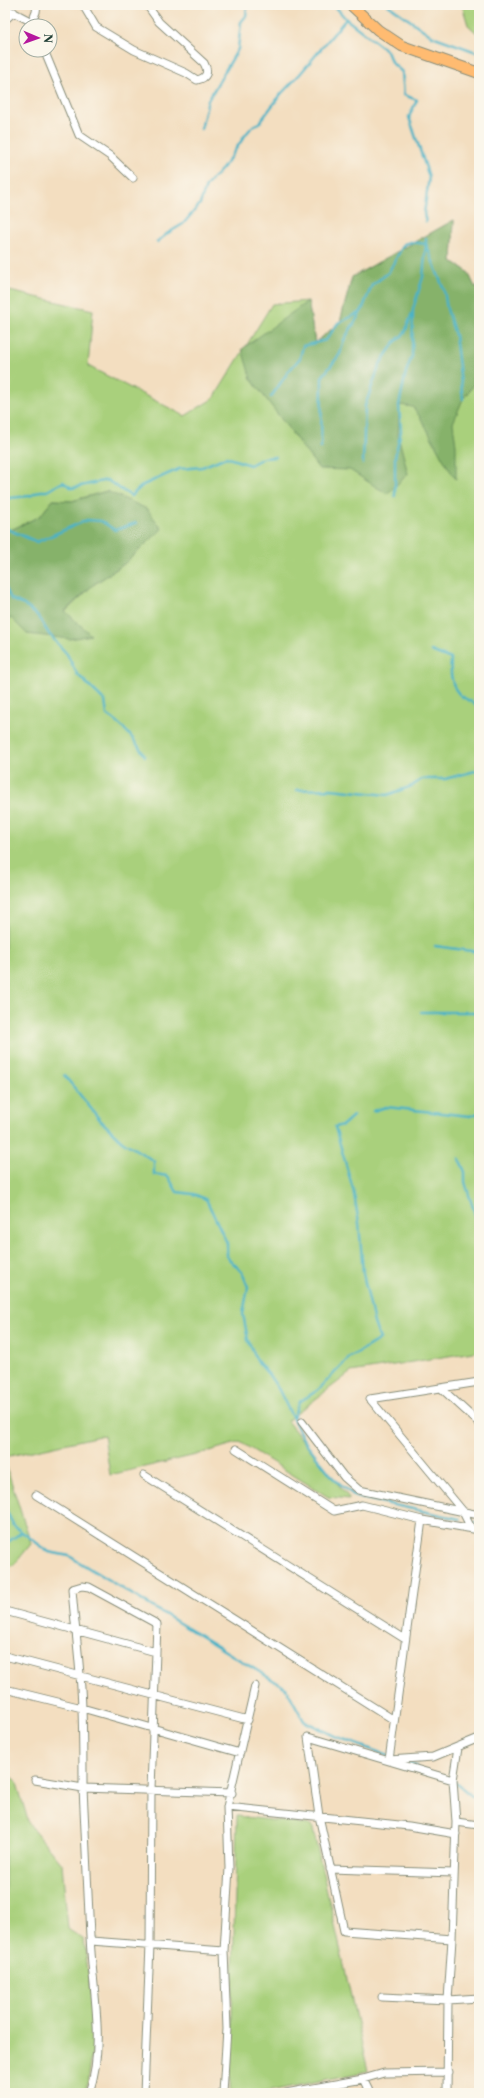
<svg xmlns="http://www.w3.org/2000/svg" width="484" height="2098" font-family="'Libre Caslon Text',serif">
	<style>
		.green { fill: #a9d07b; stroke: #648658 }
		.forest { fill: #86b26b; stroke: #527850 }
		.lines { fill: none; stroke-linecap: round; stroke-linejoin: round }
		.stream { stroke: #48b2c6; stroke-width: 2.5 }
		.street-casing { stroke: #898e7a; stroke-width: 9 }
		.primary-casing { stroke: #898e7a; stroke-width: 12 }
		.street { stroke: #fff; stroke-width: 7 }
		.primary { stroke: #ffbb71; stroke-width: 10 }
	</style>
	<rect width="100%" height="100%" fill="#fbf7ec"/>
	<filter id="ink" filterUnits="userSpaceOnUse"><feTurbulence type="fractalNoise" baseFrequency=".025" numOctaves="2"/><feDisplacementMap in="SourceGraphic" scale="8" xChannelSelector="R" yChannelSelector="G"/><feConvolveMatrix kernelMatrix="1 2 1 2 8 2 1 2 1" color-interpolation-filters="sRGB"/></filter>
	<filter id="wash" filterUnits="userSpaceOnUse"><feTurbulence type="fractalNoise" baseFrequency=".012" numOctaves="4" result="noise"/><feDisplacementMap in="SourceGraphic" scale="16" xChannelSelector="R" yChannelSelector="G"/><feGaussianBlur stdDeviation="0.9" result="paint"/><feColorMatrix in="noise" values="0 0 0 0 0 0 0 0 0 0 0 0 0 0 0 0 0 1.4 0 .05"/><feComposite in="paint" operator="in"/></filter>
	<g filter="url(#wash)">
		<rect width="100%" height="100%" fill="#f3dec0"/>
		<!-- green -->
		<path class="green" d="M 462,5 L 479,5 L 479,35 L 468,25 Z
			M 454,220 L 452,261 L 468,272 L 475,287 L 479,285 L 479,1351 L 351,1372 L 287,1421 L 350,1499 L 328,1497 L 240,1442 L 196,1455 L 110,1475 L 104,1435 L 5,1457 L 5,619 L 11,618 L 27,634 L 90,635 L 65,612 L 93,585 L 124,564 L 107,491 L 72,501 L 53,500 L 40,516 L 11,530 L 5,528 L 5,290 L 93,310 L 88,366 L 185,416 L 214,398 L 272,304 L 308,301 L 315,343 L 340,322 L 352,277 Z
			M 5,1462 L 31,1544 L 14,1565 L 5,1566 Z
			M 5,1772 L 16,1780 L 29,1824 L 62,1864 L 68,1929 L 84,1940 C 90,1986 100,2048 84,2093 L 5,2093 Z
			M 237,1816 L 312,1825 L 368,2071 L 261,2093 L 230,2093 Z"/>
		<!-- forest -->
		<path class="forest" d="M 454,220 L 452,261 L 468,272 L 475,287 L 479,285 L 479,378 L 463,399 L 453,423 L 456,446 L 456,479 C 439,456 430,430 413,407 L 400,405 L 398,435 L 408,474 L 387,494 L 350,470 L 319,469 L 251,379 L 242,349 L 308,301 L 315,343 L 340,322 L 352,277 Z
			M 107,491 L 147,509 L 162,529 L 124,564 L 93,585 L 65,611 L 91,635 L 70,639 L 27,634 L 11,618 L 5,619 L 5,528 L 11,530 L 40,516 L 53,500 L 72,501 Z"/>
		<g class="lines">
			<!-- stream -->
			<path class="stream" d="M 334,5 L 346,19 L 387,51 L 391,62 L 402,72 L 404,95 L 417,100 L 409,117 L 429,177 L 424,214 L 426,222
				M 388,5 L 432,36 L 479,53
				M 201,129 L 208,100 L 238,49 L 241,22 L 246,16 L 247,5
				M 426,238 L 426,244 L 444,290 L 447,309 L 455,335 L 463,399
				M 157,242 L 168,233 L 183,224 L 200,204 L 206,186 L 223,168 L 246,134 L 252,127 L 260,122 L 281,94 L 300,74 L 346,19
				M 271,397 L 288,372 L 300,358 L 303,346 L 326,340 L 338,323 L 361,312
				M 321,448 L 322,377 L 340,354 L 344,340 L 362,310 L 372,285 L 388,273 L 404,244 L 411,242 L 426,244 L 423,277 L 413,309 L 412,356 L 406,372 L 399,405 L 401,431 L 395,457 L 395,496
				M 363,464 L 365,406 L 374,380 L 381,362 L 395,342 L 405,333 L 412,313
				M 5,502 L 9,498 L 30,496 L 40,491 L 47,491 L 63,482 L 72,488 L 107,480 L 131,496 L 143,485 L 179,469 L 202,467 L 226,457 L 250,465 L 263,458 L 276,457
				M 5,528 L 37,542 L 87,520 L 101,521 L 115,530 L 136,523
				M 5,587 L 11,599 L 24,605 L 38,616 L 49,634 L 67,654 L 77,674 L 105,701 L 107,715 C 124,726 134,739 145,756
				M 431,651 L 451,659 C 450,670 450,684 459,694 C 465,701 475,700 479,709
				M 296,790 L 331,789 L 387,795 L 412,786 L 422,779 L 445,779 L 479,770
				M 435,946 L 479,952
				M 421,1012 L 479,1012
				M 64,1075 L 101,1121 L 122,1141 L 154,1161 L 154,1174 L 168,1176 L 177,1192 L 193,1194 L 206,1199 L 227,1243 L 227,1257 L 242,1272 L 248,1287 L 243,1314 L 248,1340 L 257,1361 L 269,1375 L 279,1390 L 303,1439 L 334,1479 L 356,1497 L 460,1519
				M 373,1111 L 386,1107 L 470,1116 L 479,1113
				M 459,1158 L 465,1172 L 465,1182 L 477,1221 L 479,1274
				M 293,1418 L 299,1402 L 318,1390 L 349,1358 L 380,1339 L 374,1323 L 363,1273 L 359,1223 L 353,1189 L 335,1127 L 343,1125 L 353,1116
				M 5,1508 L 14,1526 L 49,1552 L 69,1556 L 286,1688 L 304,1721 L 335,1736 L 389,1756
				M 475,1522 L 479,1523
				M 5,1544 L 22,1532
				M 405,1762 L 416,1766
				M 455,1782 L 479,1802"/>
		</g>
	</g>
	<g filter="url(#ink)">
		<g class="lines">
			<!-- street casing -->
			<g class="street-casing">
				<path id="street" d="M 83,5 L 96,27 L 134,50 L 186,73 L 197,80 C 207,78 209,72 204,63 L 159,22 L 147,5
					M 5,8 L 32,22 L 34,26
					M 5,20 L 14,12
					M 32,22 L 36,12 L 37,5
					M 44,50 L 79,135 L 110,156 L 133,178
					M 442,1389 L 479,1423
					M 370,1399 L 462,1510 L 471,1528
					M 370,1399 L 479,1382
					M 302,1422 L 344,1477 L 359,1490 L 479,1515
					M 236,1449 L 334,1511 L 362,1505 L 422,1520 L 479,1530
					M 144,1475 L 405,1639
					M 36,1495 L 394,1720
					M 422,1520 L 389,1760 L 433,1757 L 479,1738
					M 5,1611 L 156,1652
					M 5,1656 L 248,1720
					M 5,1689 L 82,1708 L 240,1753
					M 35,1780 L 83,1788 L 232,1793
					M 227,1807 L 409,1826 L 456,1834
					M 456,1822 L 479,1825
					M 330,1869 L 454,1873
					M 452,1939 L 344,1931 L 319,1816 L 308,1737 L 453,1780
					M 91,1941 L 224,1951
					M 382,1997 L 448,2000 L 479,1998
					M 363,2079 L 370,2093
					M 89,2093 C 106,2043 92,1988 90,1936 C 88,1887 85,1838 83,1788 C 83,1762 83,1736 82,1709 C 81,1669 75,1629 72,1589 L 82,1586 L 89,1587 L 157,1624 L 151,1789 L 150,1945 L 144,2093
					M 223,2093 L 227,2029 L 224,1951 L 229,1868 L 227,1807 L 255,1686
					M 286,2093 L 363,2079 L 384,2073 L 448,2072
					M 447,2093 L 448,2000 L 452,1939 L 456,1822 L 453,1780 L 458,1748"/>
			</g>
			<!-- primary casing -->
			<g class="primary-casing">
				<path id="primary" d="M 351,5 L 378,30 L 402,46 L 479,73"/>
			</g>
			<!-- street -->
			<use href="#street" class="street"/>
			<!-- primary -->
			<use href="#primary" class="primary"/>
		</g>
	</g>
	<!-- margin -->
	<rect width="484" height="2098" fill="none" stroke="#fbf7ec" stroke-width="20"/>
	<!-- north arrow -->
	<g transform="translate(38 38) rotate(92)"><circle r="19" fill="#fbf7ec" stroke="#a3ada2"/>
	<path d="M0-3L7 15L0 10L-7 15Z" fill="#b5179e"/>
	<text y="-6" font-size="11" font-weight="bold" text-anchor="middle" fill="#1f3d34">N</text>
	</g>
</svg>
